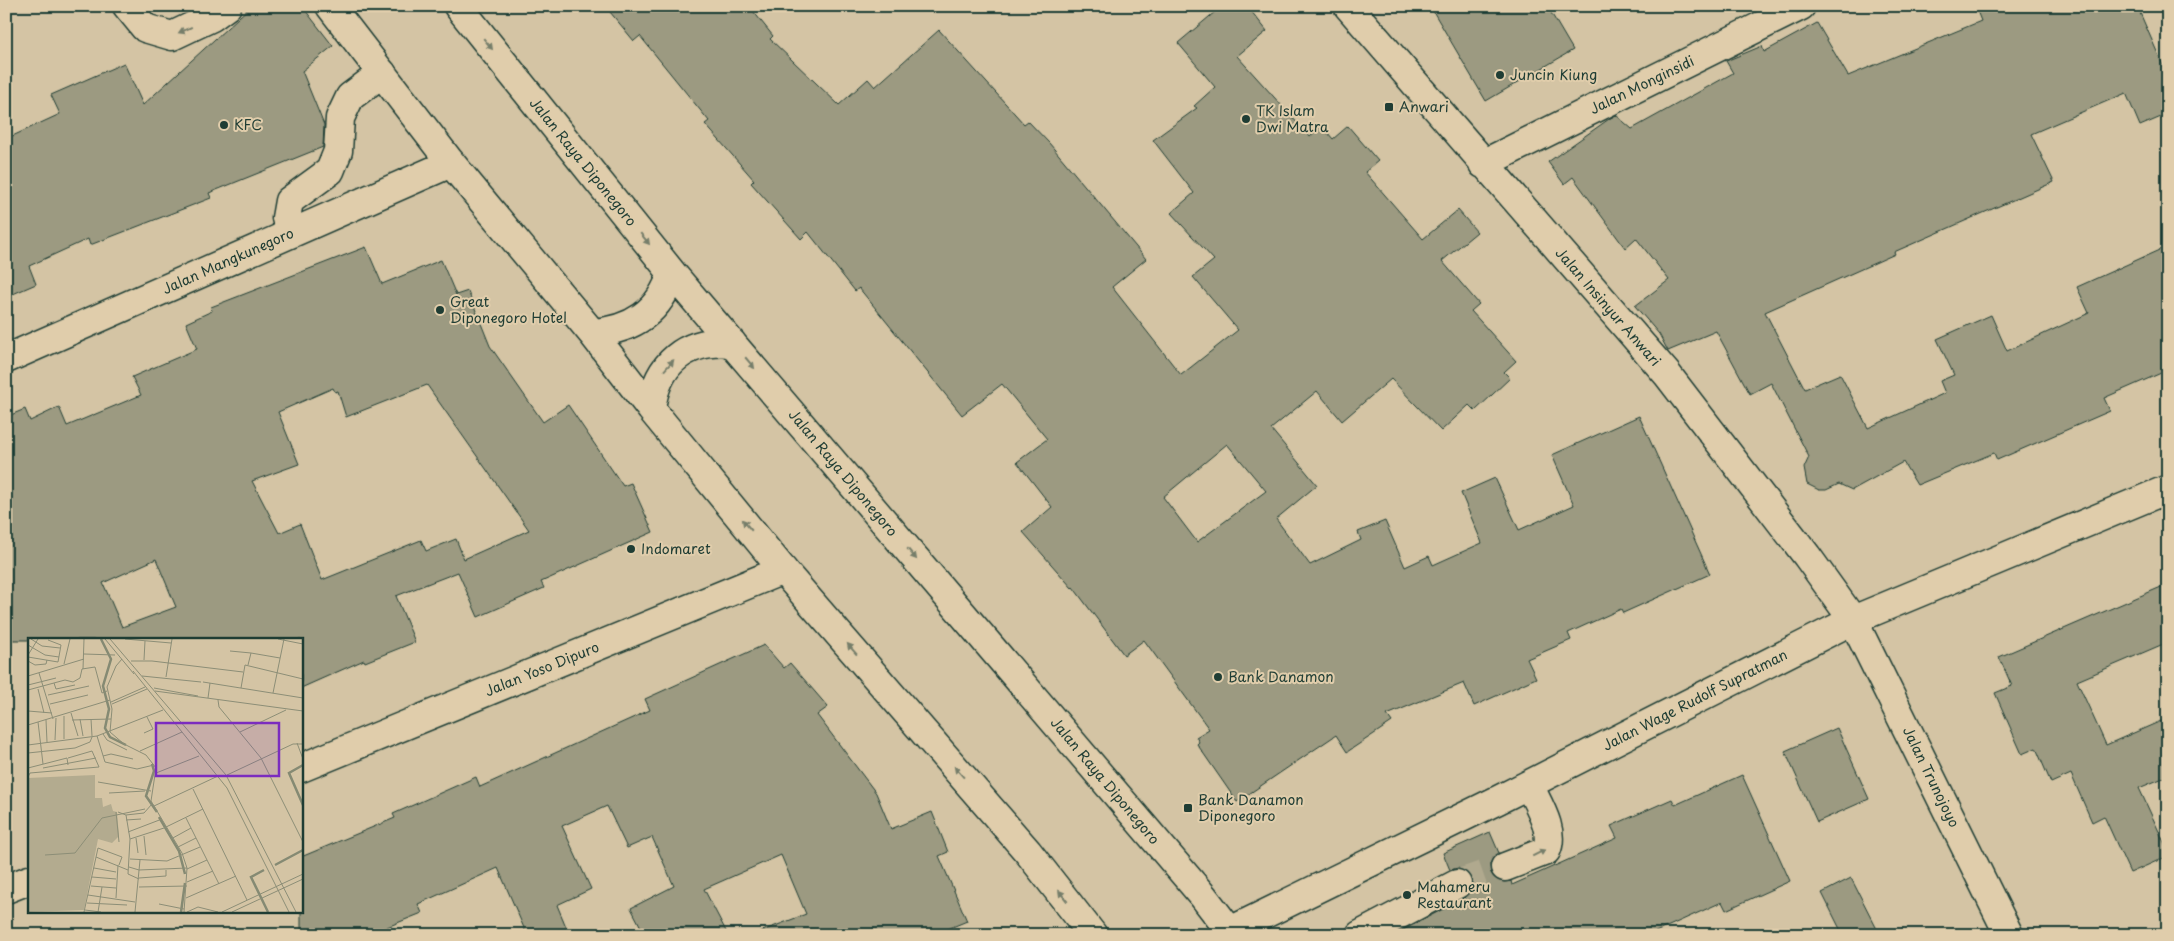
<svg xmlns="http://www.w3.org/2000/svg" width="2174" height="941" font-family="'Playpen Sans',sans-serif">
	<style>
		.building { fill: #9c9a81; stroke: #1f3d34; fill-rule: evenodd }
		.lines { fill: none; stroke-linecap: round; stroke-linejoin: round }
		.minor-tunnel { stroke: #b0a98e; stroke-width: 28; stroke-dasharray: 28 14; stroke-linecap: butt }
		.minor-casing { stroke: #1f3d34; stroke-width: 31 }
		.highway-casing { stroke: #1f3d34; stroke-width: 31 }
		.minor { stroke: #e0cdab; stroke-width: 28 }
		.highway { stroke: #e0cdab; stroke-width: 28 }
		.oneway { fill: #767e6a }
		.poi-dot { fill: #1f3d34; stroke: #e0cdab; stroke-width: 2 }
		.labels { text-anchor: middle; stroke-width: 4; stroke-linejoin: round; paint-order: stroke }
		.poi-label { font-size: 14px; fill: #1f3d34; stroke: #e0cdab; text-anchor: start }
		.street-label { font-size: 14px; fill: #1f3d34; stroke: #e0cdab }
		.inset-river { fill: none; stroke: #858a73; stroke-width: 2.5 }
		.inset-road { fill: none; stroke: #8c8e77; stroke-width: 1 }
		.view { fill: #7b2cbf; fill-opacity: 0.15; stroke: #7b2cbf; stroke-width: 2.5 }
		.inset-edge { fill: none; stroke: #1f3d34; stroke-width: 2.5 }
	</style>
	<rect width="100%" height="100%" fill="#d4c4a4"/>
	<filter id="ink" filterUnits="userSpaceOnUse"><feTurbulence type="fractalNoise" baseFrequency=".02" numOctaves="2"/><feDisplacementMap in="SourceGraphic" scale="10" xChannelSelector="R" yChannelSelector="G"/><feConvolveMatrix kernelMatrix="1 2 1 2 8 2 1 2 1" color-interpolation-filters="sRGB"/></filter>
	<g filter="url(#ink)">
		<!-- building -->
		<path class="building" d="M 251,6 L 302,6 L 333,46 L 302,71 L 324,125 L 323,147 L 209,193 L 211,198 L 90,245 L 88,239 L 29,266 L 36,284 L 6,297 L 6,139 L 60,114 L 51,95 L 124,63 L 143,105 Z
			M 605,6 L 749,6 L 773,36 L 770,39 L 839,105 L 868,79 L 875,87 L 939,30 L 1024,124 L 1028,121 L 1049,143 L 1146,259 L 1112,287 L 1181,375 L 1238,330 L 1193,277 L 1214,260 L 1171,213 L 1194,193 L 1153,140 L 1197,108 L 1194,106 L 1215,87 L 1178,43 L 1222,6 L 1247,6 L 1267,31 L 1237,56 L 1310,137 L 1322,126 L 1333,139 L 1348,126 L 1378,161 L 1365,172 L 1423,239 L 1458,210 L 1477,232 L 1442,261 L 1479,304 L 1471,311 L 1516,361 L 1504,372 L 1510,378 L 1475,411 L 1469,405 L 1441,431 L 1391,379 L 1342,421 L 1317,391 L 1271,429 L 1317,485 L 1276,519 L 1310,565 L 1361,540 L 1358,532 L 1385,521 L 1405,567 L 1429,556 L 1433,565 L 1482,543 L 1461,493 L 1495,478 L 1519,530 L 1574,505 L 1552,455 L 1639,416 L 1710,574 L 1623,613 L 1621,609 L 1568,633 L 1571,640 L 1527,659 L 1536,678 L 1474,706 L 1464,683 L 1387,715 L 1392,722 L 1347,752 L 1336,735 L 1237,802 L 1197,744 L 1199,742 L 1196,737 L 1209,729 L 1144,640 L 1124,655 L 1073,587 L 1072,588 L 1023,532 L 1052,507 L 1017,462 L 1047,439 L 1002,384 L 962,415 L 859,288 L 855,291 L 808,232 L 801,239 L 751,183 L 754,180 L 705,124 L 709,121 L 640,36 L 634,41 ZM 1227,444 L 1266,491 L 1197,542 L 1163,497 Z
			M 1430,6 L 1547,6 L 1573,50 L 1486,101 Z
			M 1975,6 L 2137,6 L 2168,77 L 2168,114 L 2140,126 L 2126,93 L 2031,134 L 2054,182 L 1894,252 L 1895,254 L 1765,312 L 1805,389 L 1840,374 L 1868,428 L 1945,393 L 1940,381 L 1954,375 L 1937,339 L 1991,315 L 2007,351 L 2089,313 L 2077,287 L 2168,246 L 2168,370 L 2104,398 L 2110,411 L 1997,460 L 1994,453 L 1917,485 L 1903,462 L 1852,490 L 1839,484 L 1826,490 L 1819,490 L 1807,484 L 1804,468 L 1809,457 L 1771,383 L 1750,394 L 1716,331 L 1668,351 L 1659,334 L 1635,306 L 1669,280 L 1636,238 L 1625,248 L 1573,177 L 1564,184 L 1548,162 L 1609,119 L 1616,115 L 1632,129 L 1733,73 L 1726,61 L 1762,46 L 1764,52 L 1817,23 L 1848,76 L 1981,21 Z
			M 366,247 L 382,284 L 441,260 L 456,295 L 468,291 L 490,346 L 543,422 L 568,405 L 623,486 L 631,483 L 653,532 L 541,582 L 544,588 L 478,617 L 458,572 L 396,596 L 415,642 L 365,662 L 364,660 L 301,688 L 301,640 L 6,640 L 6,417 L 25,409 L 30,421 L 59,407 L 67,426 L 141,395 L 132,377 L 197,349 L 186,323 L 212,311 L 211,307 ZM 427,385 L 529,530 L 464,559 L 456,539 L 426,551 L 421,540 L 322,580 L 300,524 L 279,533 L 252,481 L 299,464 L 278,412 L 333,388 L 335,392 L 338,391 L 346,417 ZM 156,559 L 176,607 L 122,627 L 103,583 Z
			M 2168,584 L 2168,642 L 2077,681 L 2106,745 L 2168,718 L 2168,776 L 2139,788 L 2168,851 L 2168,856 L 2130,873 L 2104,816 L 2092,822 L 2071,774 L 2051,783 L 2036,748 L 2022,754 L 1995,693 L 2012,686 L 1999,657 Z
			M 764,645 L 784,668 L 790,663 L 828,707 L 817,715 L 876,793 L 891,829 L 932,812 L 948,852 L 939,856 L 967,921 L 933,935 L 757,935 L 757,933 L 806,914 L 781,855 L 704,889 L 728,935 L 645,935 L 631,908 L 674,886 L 652,837 L 627,848 L 607,806 L 562,826 L 591,889 L 557,905 L 567,929 L 553,935 L 527,935 L 498,868 L 418,904 L 422,913 L 367,935 L 301,935 L 301,857 L 395,818 L 393,814 L 476,777 L 480,787 L 650,710 L 645,699 Z
			M 1837,728 L 1869,799 L 1817,822 L 1785,751 Z
			M 1742,775 L 1790,881 L 1726,910 L 1722,902 L 1649,935 L 1394,935 L 1464,898 L 1470,892 L 1473,884 L 1471,876 L 1465,871 L 1458,868 L 1450,870 L 1443,853 L 1490,832 L 1499,853 L 1493,858 L 1490,864 L 1491,873 L 1496,879 L 1503,882 L 1511,881 L 1512,885 L 1617,838 L 1611,826 L 1672,799 L 1675,805 Z
			M 1851,878 L 1880,935 L 1843,935 L 1822,893 Z"/>
		<g class="lines">
			<!-- minor-tunnel -->
			<path class="minor-tunnel" d="M 1457,884 L 1505,867"/>
			<!-- minor casing -->
			<g class="minor-casing">
				<path id="minor" d="M 127,6 L 145,28 L 172,36 L 212,17 L 227,6
					M 1348,6 L 1667,374 L 1807,556 L 1853,620 L 2009,935
					M 1483,164 L 1801,6
					M 291,233 L 286,218 L 289,201 L 330,171 L 338,151 L 340,118 L 350,97 L 382,73
					M 6,359 L 451,163
					M 301,768 L 783,570
					M 1505,867 L 1546,851 C 1556,831 1537,803 1529,785
					M 6,889 L 29,880
					M 1230,931 L 1498,800 L 1853,620 L 2168,489
					M 1360,935 L 1457,884"/>
			</g>
			<!-- highway casing -->
			<g class="highway-casing">
				<path id="highway" d="M 330,6 L 451,163 L 592,333 L 651,409 L 783,570 L 1028,852 L 1093,935
					M 458,6 L 672,273 L 1203,896 L 1233,935
					M 592,333 C 632,330 660,312 672,273
					M 651,409 C 657,363 686,339 732,343"/>
			</g>
			<!-- minor -->
			<use href="#minor" class="minor"/>
			<!-- highway -->
			<use href="#highway" class="highway"/>
		</g>
		<!-- one-way arrows -->
		<defs><path id="oneway-solid" d="M-6-.8H1V-3.2L6.5 0L1 3.2V.8H-6Z" transform="scale(1.25)"/></defs>
		<g class="oneway">
			<use href="#oneway-solid" transform="translate(185 30) rotate(156)"/>
			<use href="#oneway-solid" transform="translate(488 44) rotate(51)"/>
			<use href="#oneway-solid" transform="translate(645 239) rotate(51)"/>
			<use href="#oneway-solid" transform="translate(750 363) rotate(50)"/>
			<use href="#oneway-solid" transform="translate(669 365) rotate(-48)"/>
			<use href="#oneway-solid" transform="translate(747 525) rotate(-130)"/>
			<use href="#oneway-solid" transform="translate(912 554) rotate(50)"/>
			<use href="#oneway-solid" transform="translate(852 649) rotate(-131)"/>
			<use href="#oneway-solid" transform="translate(959 772) rotate(-131)"/>
			<use href="#oneway-solid" transform="translate(1539 853) rotate(-26)"/>
			<use href="#oneway-solid" transform="translate(1063 896) rotate(-128)"/>
		</g>
	</g>
	<!-- markers -->
	<g class="poi-dot">
		<circle cx="1500" cy="75" r="5"/>
		<rect x="1384" y="102" width="10" height="10" rx="2.5"/>
		<circle cx="1246" cy="119" r="5"/>
		<circle cx="224" cy="125" r="5"/>
		<circle cx="440" cy="310" r="5"/>
		<circle cx="631" cy="549" r="5"/>
		<circle cx="1218" cy="677" r="5"/>
		<rect x="1183" y="803" width="10" height="10" rx="2.5"/>
		<circle cx="1407" cy="895" r="5"/>
	</g>
	<g class="labels">
		<!-- poi labels -->
		<g class="poi-label">
			<text x="1510" y="80">Juncin Kiung</text>
			<text x="1399" y="112">Anwari</text>
			<text x="1256" y="116">TK Islam<tspan x="1256" dy="16">Dwi Matra</tspan></text>
			<text x="234" y="130">KFC</text>
			<text x="450" y="307">Great<tspan x="450" dy="16">Diponegoro Hotel</tspan></text>
			<text x="641" y="554">Indomaret</text>
			<text x="1228" y="682">Bank Danamon</text>
			<text x="1198" y="805">Bank Danamon<tspan x="1198" dy="16">Diponegoro</tspan></text>
			<text x="1417" y="892">Mahameru<tspan x="1417" dy="16">Restaurant</tspan></text>
		</g>
		<!-- street labels -->
		<g class="street-label">
			<text transform="translate(1642 85) rotate(-26)" y="5">Jalan Monginsidi</text>
			<text transform="translate(583 162) rotate(51)" y="5">Jalan Raya Diponegoro</text>
			<text transform="translate(228 261) rotate(-24)" y="5">Jalan Mangkunegoro</text>
			<text transform="translate(1608 307) rotate(49)" y="5">Jalan Insinyur Anwari</text>
			<text transform="translate(843 473) rotate(50)" y="5">Jalan Raya Diponegoro</text>
			<text transform="translate(542 669) rotate(-22)" y="5">Jalan Yoso Dipuro</text>
			<text transform="translate(1695 700) rotate(-27)" y="5">Jalan Wage Rudolf Supratman</text>
			<text transform="translate(1931 777) rotate(64)" y="5">Jalan Trunojoyo</text>
			<text transform="translate(1105 781) rotate(50)" y="5">Jalan Raya Diponegoro</text>
		</g>
	</g>
	<!-- overview -->
	<g transform="translate(28 638)">
		<rect width="275" height="275" fill="#d4c4a4"/>
		<path d="M 67,137 L 67,160 L 74,160 L 75,169 L 83,166 L 85,173 L 89,174 L 91,198 L 84,205 L 70,201 L 56,272 L 0,274 L 0,140 Z" fill="#b3ab8f"/>
		<path class="inset-river" d="M 73,1 L 83,21 L 75,48 L 81,71 L 77,90 L 82,99 L 98,107M 124,126 L 126,133 L 118,158 L 129,174M 275,127 L 261,135 L 275,167M 131,179 L 151,213 L 157,236M 247,227 L 275,212M 236,232 L 223,239 L 240,274M 153,274 L 157,245"/>
		<path class="inset-road" d="M 3,1 L 14,8 L 32,10M 77,1 L 106,36M 82,1 L 198,137 L 268,274M 97,1 L 143,5M 250,1 L 275,6M 0,7 L 17,17 L 31,19M 202,13 L 223,15 L 220,27M 223,15 L 252,20M 56,16 L 87,17M 0,17 L 10,1M 0,19 L 30,24 L 33,7 L 20,2M 94,21 L 88,28 L 79,49 L 84,71 L 82,94 L 96,106 L 118,117 L 128,130 L 123,163 L 154,215 L 159,230 L 156,274M 116,22 L 117,3M 0,23 L 7,27 L 18,26 L 19,22M 103,23 L 124,23 L 215,34M 36,26 L 42,1M 55,31 L 56,1M 105,33 L 199,150 L 261,274M 11,35 L 25,81M 0,38 L 56,21M 114,38 L 173,44M 138,39 L 144,1M 45,44 L 52,40 L 54,31 L 67,29 L 74,55 L 79,53M 175,44 L 275,60M 26,45 L 28,51 L 47,47M 0,47 L 28,40M 126,50 L 170,58M 213,50 L 217,27 L 275,41M 10,51 L 16,75M 0,52 L 37,42 L 45,44M 127,53 L 275,73M 245,55 L 256,1M 20,57 L 61,48M 180,60 L 182,45M 190,62 L 191,69 L 233,120 L 275,204M 83,64 L 117,49M 22,66 L 60,57M 84,66 L 119,51M 0,73 L 24,75M 43,75 L 50,98M 36,78 L 36,101M 52,81 L 55,98M 63,81 L 64,98M 18,82 L 19,104M 44,82 L 83,81M 10,84 L 15,126M 0,87 L 82,62M 212,94 L 258,72M 116,95 L 125,91 L 119,79M 75,96 L 79,102 L 99,112M 69,98 L 77,124 L 109,131 L 126,127M 27,102 L 28,80M 269,105 L 275,121M 0,107 L 69,98 L 135,72M 112,113 L 154,94M 0,115 L 47,110 L 62,104 L 64,99M 75,118 L 83,116 L 105,121M 0,130 L 39,120 L 40,127M 15,130 L 68,120M 128,135 L 171,118M 199,137 L 265,106 L 275,106M 0,139 L 2,135 L 71,129 L 64,113 L 40,120M 70,144 L 123,153M 165,151 L 219,262M 81,155 L 117,153M 126,168 L 190,138M 88,174 L 91,204M 90,174 L 98,177 L 116,175 L 124,166M 98,177 L 102,201 L 100,236 L 111,241M 158,180 L 191,246M 98,182 L 113,181M 100,194 L 134,181M 116,198 L 118,217M 108,200 L 110,215M 102,201 L 136,190 L 175,171M 143,201 L 163,190M 150,209 L 168,200M 17,217 L 47,215 L 74,180 L 117,171M 68,219 L 100,232M 102,221 L 139,223 L 172,209M 101,229 L 111,232 L 159,230M 66,230 L 88,234M 159,231 L 179,222M 64,239 L 88,241M 111,240 L 138,238 L 138,232M 159,244 L 185,233M 63,248 L 88,250M 111,249 L 159,248M 60,257 L 107,264M 88,260 L 90,227M 158,260 L 208,238M 59,265 L 99,267M 131,266 L 156,271M 57,272 L 73,274M 56,274 L 70,210 L 94,219 L 91,227M 70,274 L 74,249M 107,274 L 112,222M 159,274 L 170,269 L 190,274M 194,274 L 275,236M 204,274 L 275,241"/>
		<path class="view" d="M 128,85 L 251,85 L 251,138 L 128,138 Z"/>
		<rect width="275" height="275" class="inset-edge"/>
	</g>
	<!-- margin -->
	<rect width="2174" height="941" fill="none" stroke="#e0cdab" stroke-width="25"/>
	<rect x="12" y="12" width="2149" height="916" fill="none" stroke="#1f3d34" stroke-width="2" filter="url(#ink)"/>
</svg>
